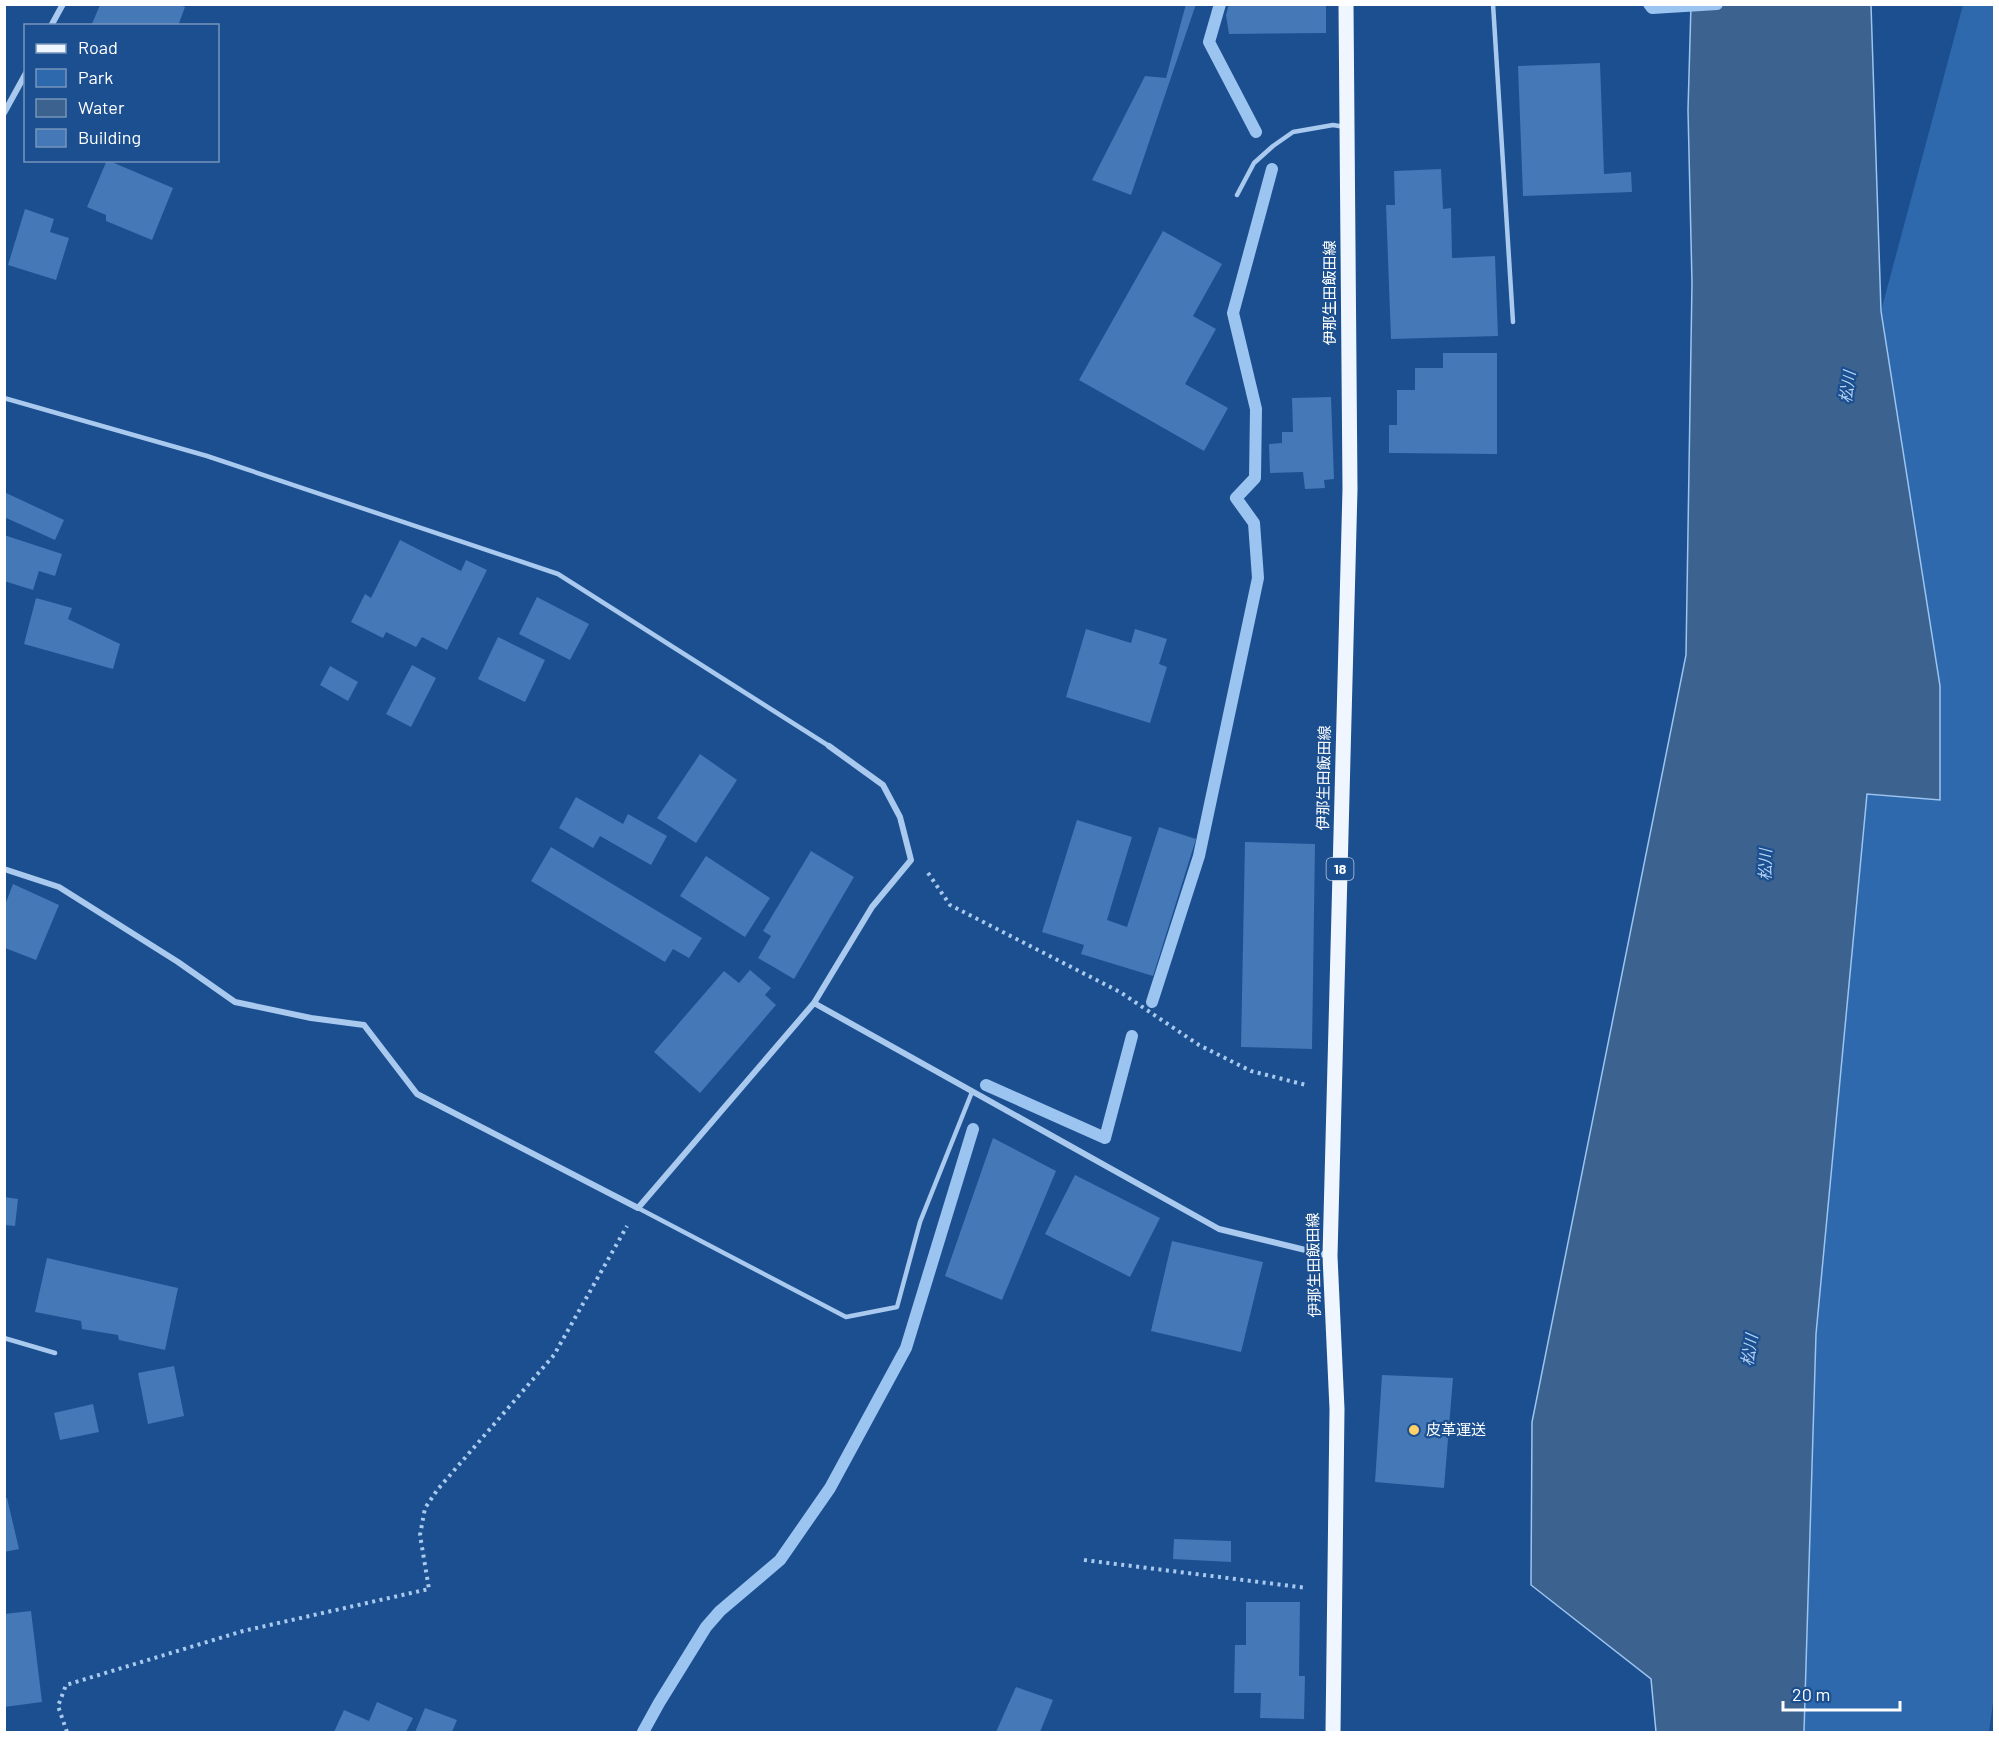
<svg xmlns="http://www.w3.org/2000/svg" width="1999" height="1737" font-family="Barlow,'Noto Sans JP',sans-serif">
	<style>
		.green { fill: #2e69ad }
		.water { fill: #3c6290; stroke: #9cc4f0; stroke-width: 1.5 }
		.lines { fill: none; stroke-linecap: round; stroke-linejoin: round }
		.stream { stroke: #9cc4f0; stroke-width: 12 }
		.building { fill: #4478b7 }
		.path { stroke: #a9c9ee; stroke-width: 4; stroke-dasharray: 3 4.5; stroke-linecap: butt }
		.service { stroke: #a9c9ee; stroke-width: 4.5 }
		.minor { stroke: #a9c9ee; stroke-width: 6 }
		.primary { stroke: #f0f6ff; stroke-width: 15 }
		.poi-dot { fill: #ffd166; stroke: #1b4f8f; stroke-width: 2 }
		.labels { text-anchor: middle; stroke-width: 4.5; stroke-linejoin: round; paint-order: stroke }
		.shield { fill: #1b4f8f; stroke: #bbcadd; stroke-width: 1.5 }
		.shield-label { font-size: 14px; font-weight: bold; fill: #fff }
		.street-label { font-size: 15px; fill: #fff; stroke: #1b4f8f }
		.poi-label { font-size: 15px; fill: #fff; stroke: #1b4f8f; text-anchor: start }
		.water-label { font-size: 16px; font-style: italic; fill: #b5d3f5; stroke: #1b4f8f }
	</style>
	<rect width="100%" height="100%" fill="#1b4f8f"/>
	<!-- green -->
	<path class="green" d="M 1963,5 L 1994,5 L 1994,1695 L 1989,1732 L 1804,1732 L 1816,1334 L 1867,793 L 1940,800 L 1940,686 L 1881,311 Z"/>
	<!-- water -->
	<path class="water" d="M 1691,5 L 1871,5 L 1881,311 L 1940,686 L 1940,800 L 1867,794 L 1816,1334 L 1804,1732 L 1656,1732 L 1651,1679 L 1531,1585 L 1532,1422 L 1686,655 L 1692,283 L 1688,110 Z"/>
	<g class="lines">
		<!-- stream -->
		<path class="stream" d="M 1220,4 L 1209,42 L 1256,132
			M 1649,4 L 1652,8 L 1717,4
			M 1152,1002 L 1199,856 L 1258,578 L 1254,523 L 1236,498 L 1255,478 L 1256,409 L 1233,313 L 1272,169
			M 986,1085 L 1105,1138 L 1132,1036
			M 643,1732 L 659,1703 L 706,1627 L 720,1611 L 780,1560 L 830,1488 L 906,1348 L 973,1129"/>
	</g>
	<!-- building -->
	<path class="building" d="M 1186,4 L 1196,4 L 1131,195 L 1092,180 L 1145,76 L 1166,78 Z
		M 1229,4 L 1326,4 L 1326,33 L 1229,34 L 1226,15 Z
		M 100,5 L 179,5 L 185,7 L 178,26 L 91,26 Z
		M 1600,63 L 1604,174 L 1631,172 L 1632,192 L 1523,196 L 1518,66 Z
		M 107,160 L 173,188 L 152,240 L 106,221 L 106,215 L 87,207 Z
		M 1441,169 L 1443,209 L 1451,208 L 1452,258 L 1495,256 L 1498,336 L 1391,339 L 1386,205 L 1395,205 L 1394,171 Z
		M 25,209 L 54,219 L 50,232 L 69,238 L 56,280 L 8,265 Z
		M 1163,231 L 1222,264 L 1193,316 L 1216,329 L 1185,384 L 1228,408 L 1204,451 L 1079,380 Z
		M 1443,353 L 1497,353 L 1497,454 L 1389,453 L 1389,425 L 1397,425 L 1397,390 L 1415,390 L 1415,368 L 1443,368 Z
		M 1331,397 L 1334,479 L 1324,480 L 1325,488 L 1305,489 L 1303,472 L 1270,473 L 1269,444 L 1282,443 L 1282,432 L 1293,432 L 1292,398 Z
		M 4,492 L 64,520 L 55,540 L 4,517 Z
		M 4,535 L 62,554 L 55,576 L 39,571 L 33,590 L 4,581 Z
		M 400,540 L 461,571 L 466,560 L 487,570 L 447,650 L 422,637 L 416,647 L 386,632 L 383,638 L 351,622 L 365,594 L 371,598 Z
		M 537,597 L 589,624 L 570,660 L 519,634 Z
		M 36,598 L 72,608 L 68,619 L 120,644 L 113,669 L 24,644 Z
		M 1086,629 L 1131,643 L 1135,629 L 1167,639 L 1159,664 L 1167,667 L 1150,723 L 1066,697 Z
		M 498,637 L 545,660 L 525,702 L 478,679 Z
		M 412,665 L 436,678 L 411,727 L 386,714 Z
		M 330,666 L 358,682 L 348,701 L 320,685 Z
		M 700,754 L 737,780 L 696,843 L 657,818 Z
		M 576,797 L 623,824 L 628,814 L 667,836 L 651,865 L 600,836 L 593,848 L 559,828 Z
		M 1077,820 L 1132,837 L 1107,920 L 1127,927 L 1159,827 L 1196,839 L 1153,976 L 1081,954 L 1084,945 L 1042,932 Z
		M 1245,842 L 1315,844 L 1312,1049 L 1241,1047 Z
		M 551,847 L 702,938 L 689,958 L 673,949 L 665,962 L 531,881 Z
		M 811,851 L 854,877 L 794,979 L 758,958 L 771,936 L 763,931 Z
		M 706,856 L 770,898 L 745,937 L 680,896 Z
		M 13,884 L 59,905 L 36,960 L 5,948 L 5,905 Z
		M 750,970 L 771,988 L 765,995 L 776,1005 L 700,1093 L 654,1052 L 724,971 L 739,983 Z
		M 993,1138 L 1056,1171 L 1002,1300 L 945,1276 Z
		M 1075,1175 L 1160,1218 L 1130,1277 L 1045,1234 Z
		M 4,1197 L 18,1199 L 15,1226 L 4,1225 Z
		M 1172,1241 L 1263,1262 L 1241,1352 L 1151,1331 Z
		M 47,1258 L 178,1288 L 165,1350 L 119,1340 L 118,1335 L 82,1329 L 81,1321 L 35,1312 Z
		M 174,1366 L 184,1416 L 148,1424 L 138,1373 Z
		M 1382,1375 L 1453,1378 L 1444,1488 L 1375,1482 Z
		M 93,1404 L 99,1432 L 60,1440 L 54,1413 Z
		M 4,1498 L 7,1498 L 19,1549 L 4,1552 Z
		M 1174,1539 L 1231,1541 L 1231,1562 L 1173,1559 Z
		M 1246,1602 L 1300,1602 L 1299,1676 L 1305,1676 L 1304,1719 L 1260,1718 L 1261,1693 L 1234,1693 L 1235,1645 L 1246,1645 Z
		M 31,1611 L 42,1702 L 4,1707 L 4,1614 Z
		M 1016,1687 L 1053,1700 L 1040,1732 L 996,1732 Z
		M 377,1702 L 413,1718 L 406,1732 L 334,1732 L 344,1710 L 369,1721 Z
		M 425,1708 L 457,1720 L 452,1732 L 415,1732 Z"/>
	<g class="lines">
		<!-- path -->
		<path class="path" d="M 928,873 L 950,905 L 1120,992 L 1199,1045 L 1251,1071 L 1306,1085
			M 1084,1560 L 1307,1588
			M 67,1732 L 58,1706 L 66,1685 L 243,1631 L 429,1589 L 420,1535 L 425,1508 L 438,1489 L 554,1355 L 627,1226"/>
		<!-- service -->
		<path class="service" d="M 1493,4 L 1513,322
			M 1237,195 L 1254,163 L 1273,146 L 1293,132 L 1333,125 L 1345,127
			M 4,398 L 207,456 L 558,574 L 829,746
			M 638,1208 L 846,1317 L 897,1307 L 920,1222 L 972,1092
			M 4,1338 L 55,1353"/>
		<!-- minor -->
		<path class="minor" d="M 51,26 L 63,4
			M 4,113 L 26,73
			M 4,869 L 59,887 L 178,962 L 235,1002 L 311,1018 L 364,1025 L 417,1094 L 638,1208 L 814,1003 L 872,907 L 911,860 L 900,817 L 883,785 L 829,746
			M 814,1003 L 1219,1229 L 1330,1256"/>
		<!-- primary -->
		<path class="primary" d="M 1333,1732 L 1337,1409 L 1330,1256 L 1350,489 L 1346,4"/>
	</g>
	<!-- markers -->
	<circle class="poi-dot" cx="1414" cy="1430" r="6"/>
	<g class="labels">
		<!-- shield labels -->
		<rect class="shield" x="1326.5" y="858" width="27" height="22" rx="4.5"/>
		<g class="shield-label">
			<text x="1340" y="874">18</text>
		</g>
		<!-- street labels -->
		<g class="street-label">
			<text transform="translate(1330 293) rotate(-90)" y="5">伊那生田飯田線</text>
			<text transform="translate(1324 778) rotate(-89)" y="5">伊那生田飯田線</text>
			<text transform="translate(1314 1265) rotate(-91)" y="5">伊那生田飯田線</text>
		</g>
		<!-- poi labels -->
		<g class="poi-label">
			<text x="1426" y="1435">皮革運送</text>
		</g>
		<!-- water labels -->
		<g class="water-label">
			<text transform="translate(1847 387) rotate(-82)" y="6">松川</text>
			<text transform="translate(1765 865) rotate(-89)" y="6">松川</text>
			<text transform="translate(1749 1350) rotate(-81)" y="6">松川</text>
		</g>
	</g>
	<!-- border -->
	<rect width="1999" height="1737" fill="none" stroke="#ffffff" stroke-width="12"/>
	<!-- legend -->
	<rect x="24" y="24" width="195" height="138" fill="#1b4f8f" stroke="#7695bc" stroke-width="1.5"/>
	<rect x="36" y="44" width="30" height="9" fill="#f0f6ff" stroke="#7695bc" stroke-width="1.5"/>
	<text x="78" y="54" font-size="18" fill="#ffffff">Road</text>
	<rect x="36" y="69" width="30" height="18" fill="#2e69ad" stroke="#7695bc" stroke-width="1.5"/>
	<text x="78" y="84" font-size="18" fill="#ffffff">Park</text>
	<rect x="36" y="99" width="30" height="18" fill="#3c6290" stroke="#7695bc" stroke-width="1.5"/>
	<text x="78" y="114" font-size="18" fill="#ffffff">Water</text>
	<rect x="36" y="129" width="30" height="18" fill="#4478b7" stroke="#7695bc" stroke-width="1.5"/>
	<text x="78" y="144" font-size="18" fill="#ffffff">Building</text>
	<!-- scale -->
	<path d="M1783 1701v9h117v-9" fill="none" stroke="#ffffff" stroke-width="3"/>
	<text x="1792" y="1701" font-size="18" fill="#ffffff" stroke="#1b4f8f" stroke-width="4.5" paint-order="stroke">20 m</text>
</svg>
